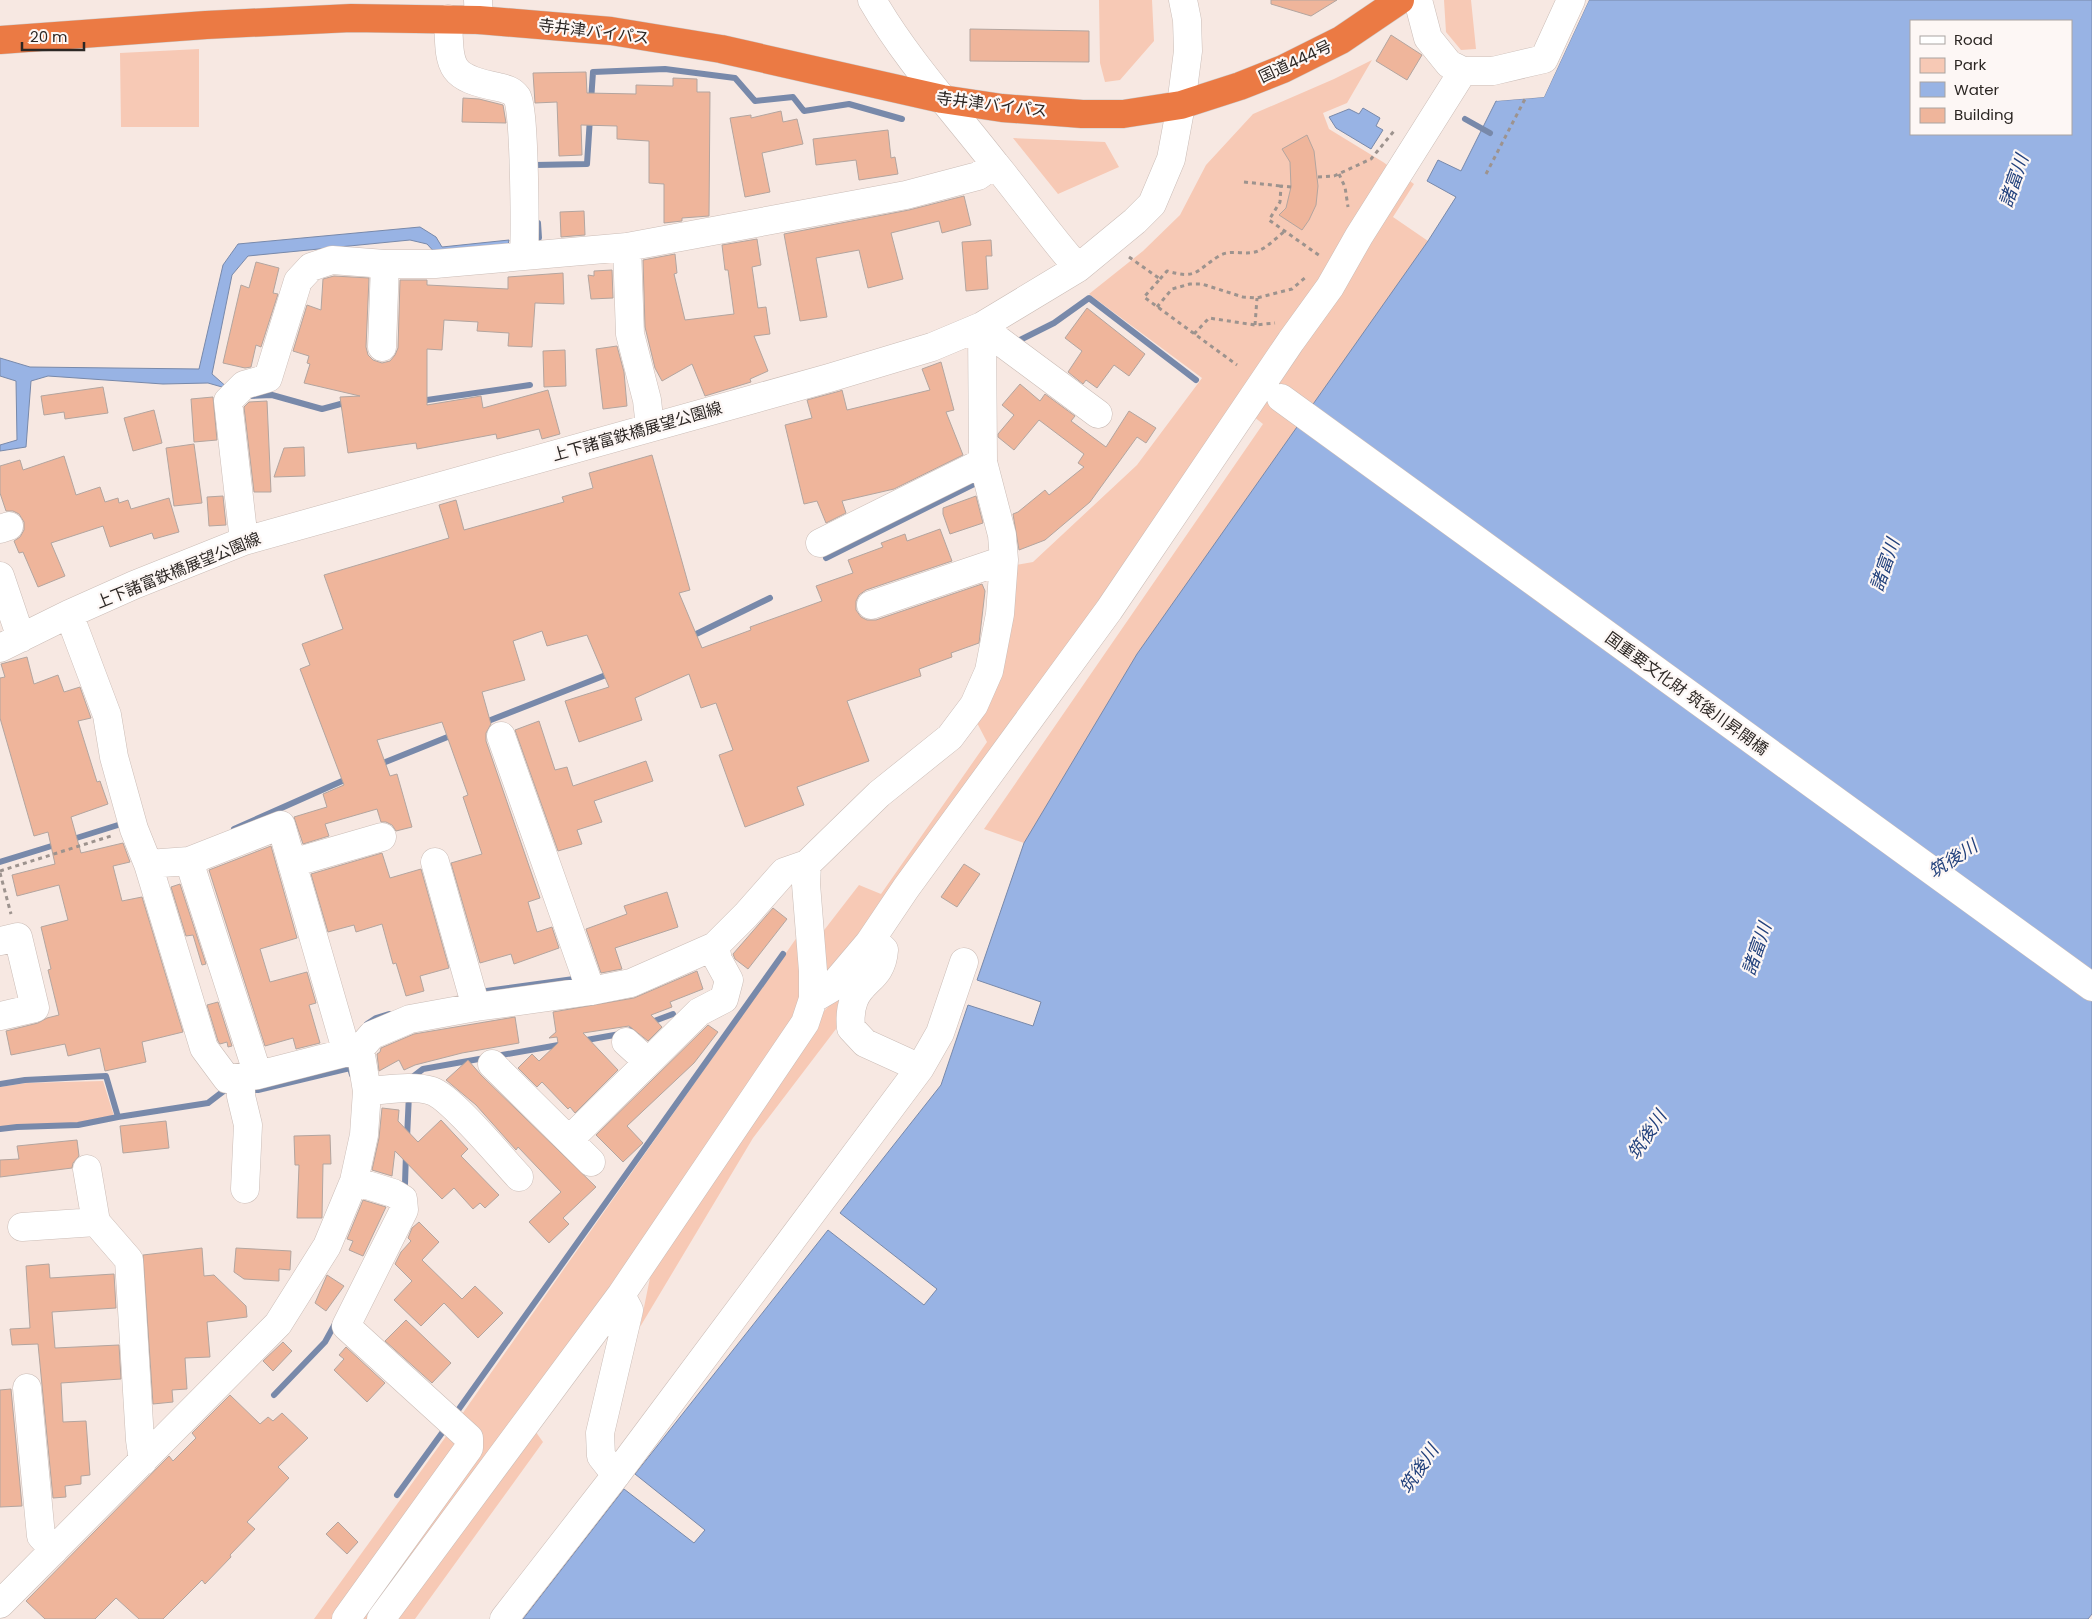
<svg xmlns="http://www.w3.org/2000/svg" width="2092" height="1619" font-family="Poppins,'Noto Sans JP',sans-serif">
	<style>
		.green { fill: #f7c9b5 }
		.water { fill: #98b3e4; stroke: #7889aa; fill-rule: evenodd }
		.pier { fill: #f7e8e2 }
		.lines { fill: none; stroke-linecap: round; stroke-linejoin: round }
		.stream { stroke: #7889aa; stroke-width: 6 }
		.building { fill: #efb59b; stroke: #b3a59f }
		.minor-casing { stroke: #cbbdb7; stroke-width: 29 }
		.highway-casing { stroke: #cccbca; stroke-width: 29 }
		.path { stroke: #9d938e; stroke-width: 3; stroke-dasharray: 4 4; stroke-linecap: butt }
		.minor { stroke: #fff; stroke-width: 28 }
		.highway { stroke: #eb7a44; stroke-width: 28 }
		.labels { text-anchor: middle; stroke-width: 4.5; stroke-linejoin: round; paint-order: stroke }
		.street-label { font-size: 16px; fill: #2c2724; stroke: #fdf7f5 }
		.water-label { font-size: 18px; font-style: italic; fill: #22417c; stroke: #fdf7f5 }
	</style>
	<rect width="100%" height="100%" fill="#f7e8e2"/>
	<!-- green -->
	<path class="green" d="M 1099,0 L 1152,0 L 1154,41 L 1120,80 L 1105,82 L 1100,63 Z
		M 1444,0 L 1471,0 L 1476,49 L 1461,50 L 1446,32 Z
		M 199,49 L 199,127 L 121,127 L 120,53 Z
		M 1372,60 L 1347,103 L 1323,113 L 1329,129 L 1383,162 L 1414,184 L 1393,217 L 1428,241 L 1158,707 L 977,980 L 1024,843 L 984,829 L 1263,424 L 1239,405 L 621,1273 L 367,1619 L 314,1619 L 460,1417 L 800,933 L 818,938 L 859,885 L 881,894 L 987,742 L 975,719 L 1010,566 L 1033,562 L 1137,465 L 1202,378 L 1089,294 L 1143,251 L 1180,215 L 1206,165 L 1253,114 L 1334,79 Z
		M 1013,138 L 1105,142 L 1119,167 L 1058,194 Z
		M 850,985 L 836,1029 L 753,1138 L 640,1327 L 653,1263 L 811,1024 Z
		M 103,1081 L 114,1116 L 80,1123 L 0,1127 L 0,1087 L 26,1083 Z
		M 533,1428 L 543,1442 L 415,1619 L 394,1619 Z"/>
	<!-- water -->
	<path class="water" d="M 1589,0 L 2092,0 L 2092,1614 L 2088,1619 L 523,1619 L 624,1489 L 694,1543 L 705,1530 L 635,1474 L 828,1230 L 924,1305 L 937,1289 L 840,1213 L 941,1085 L 968,1005 L 1033,1026 L 1041,1002 L 977,980 L 1024,843 L 1137,654 L 1428,241 L 1456,197 L 1427,181 L 1438,160 L 1461,171 L 1496,101 L 1544,97 ZM 1911,21 L 2071,21 L 2071,134 L 1911,134 Z
		M 1363,108 L 1380,118 L 1376,126 L 1383,130 L 1371,149 L 1336,128 L 1329,117 L 1349,109 L 1359,114 Z
		M 420,227 L 436,237 L 442,247 L 509,240 L 507,249 L 438,256 L 427,244 L 410,240 L 248,256 L 232,275 L 212,374 L 229,389 L 208,383 L 163,384 L 48,376 L 31,381 L 26,447 L 0,451 L 0,445 L 17,440 L 16,381 L 0,376 L 0,358 L 30,367 L 199,369 L 223,265 L 238,244 Z"/>
	<!-- pier -->
	<path class="pier" d="M 1586,0 L 1589,0 L 1544,97 L 1496,101 L 1498,99 L 1542,95 Z"/>
	<g class="lines">
		<!-- stream -->
		<path class="stream" d="M 591,101 L 593,72 L 665,69 L 735,78 L 755,101 L 793,97 L 804,111 L 849,104 L 902,119
			M 1465,119 L 1490,133
			M 535,170 L 535,165 L 587,164 L 590,118
			M 530,240 L 539,238 L 538,223
			M 1020,340 L 1054,323 L 1089,298 L 1196,380
			M 248,396 L 272,395 L 322,409 L 348,402
			M 420,401 L 530,385
			M 826,558 L 976,483
			M 690,637 L 770,598
			M 483,723 L 611,673
			M 378,765 L 455,734
			M 234,829 L 349,778
			M 70,840 L 118,825
			M 0,862 L 58,844
			M 479,992 L 581,978
			M 649,1023 L 673,1014
			M 367,1024 L 376,1018 L 389,1014
			M 581,1041 L 620,1034 L 639,1027
			M 410,1079 L 423,1069 L 564,1044
			M 0,1084 L 25,1080 L 106,1076 L 118,1117 L 208,1103 L 225,1090 L 230,1090
			M 247,1090 L 258,1090 L 350,1068 L 352,1075
			M 0,1129 L 17,1127 L 78,1125 L 118,1117
			M 407,1138 L 409,1094
			M 402,1190 L 405,1184 L 406,1153
			M 274,1395 L 325,1342 L 336,1322
			M 456,1413 L 783,954
			M 397,1495 L 442,1433"/>
	</g>
	<!-- building -->
	<path class="building" d="M 1271,0 L 1337,0 L 1311,16 L 1271,4 Z
		M 970,29 L 1089,31 L 1089,62 L 970,61 Z
		M 1391,35 L 1422,55 L 1407,80 L 1376,61 Z
		M 586,72 L 587,93 L 636,94 L 636,85 L 673,86 L 673,78 L 697,79 L 697,92 L 710,92 L 709,216 L 682,218 L 682,221 L 664,223 L 664,184 L 649,183 L 649,141 L 617,139 L 617,126 L 581,125 L 582,155 L 559,156 L 557,102 L 535,103 L 533,73 Z
		M 463,98 L 479,99 L 503,105 L 506,123 L 462,122 Z
		M 781,111 L 783,122 L 797,119 L 803,144 L 762,153 L 770,192 L 745,197 L 730,118 L 751,115 L 751,118 Z
		M 888,130 L 891,158 L 895,157 L 898,174 L 859,180 L 856,160 L 816,165 L 813,139 Z
		M 1307,135 L 1314,151 L 1318,186 L 1316,205 L 1309,220 L 1302,230 L 1279,215 L 1286,208 L 1291,187 L 1290,162 L 1282,149 Z
		M 964,196 L 971,225 L 942,233 L 939,221 L 891,233 L 903,279 L 868,288 L 859,250 L 816,258 L 827,317 L 800,321 L 784,234 L 909,210 Z
		M 584,211 L 585,235 L 561,237 L 560,212 Z
		M 757,239 L 761,265 L 752,267 L 758,308 L 766,307 L 770,334 L 754,336 L 768,371 L 750,379 L 751,382 L 705,396 L 692,364 L 662,381 L 655,368 L 645,327 L 643,260 L 675,254 L 677,273 L 674,274 L 685,320 L 734,314 L 728,270 L 725,270 L 722,245 Z
		M 991,240 L 992,256 L 986,256 L 988,289 L 966,291 L 962,242 Z
		M 256,262 L 279,268 L 273,293 L 278,294 L 261,347 L 256,345 L 251,367 L 245,368 L 223,363 L 241,285 L 249,288 Z
		M 612,270 L 613,298 L 591,299 L 588,275 L 594,276 L 594,271 Z
		M 563,273 L 564,304 L 535,303 L 532,347 L 508,346 L 509,333 L 477,331 L 478,322 L 444,320 L 442,350 L 427,349 L 427,405 L 481,396 L 483,408 L 548,390 L 560,434 L 542,439 L 539,429 L 497,439 L 496,434 L 417,449 L 416,443 L 348,453 L 340,397 L 360,396 L 304,383 L 310,364 L 307,363 L 309,356 L 293,351 L 307,305 L 321,310 L 323,279 L 334,276 L 369,278 L 366,347 L 368,355 L 373,360 L 382,363 L 390,361 L 395,355 L 398,348 L 400,280 L 427,280 L 427,285 L 508,289 L 508,277 Z
		M 1087,308 L 1145,354 L 1129,376 L 1114,365 L 1097,388 L 1086,380 L 1083,384 L 1068,372 L 1082,351 L 1065,338 Z
		M 617,346 L 624,372 L 627,406 L 603,409 L 596,349 Z
		M 565,350 L 566,386 L 544,387 L 543,351 Z
		M 941,362 L 954,410 L 946,412 L 963,455 L 894,489 L 842,501 L 846,513 L 826,523 L 817,501 L 804,504 L 785,425 L 812,418 L 807,400 L 840,391 L 842,390 L 847,410 L 930,390 L 922,369 Z
		M 1020,384 L 1040,401 L 1045,394 L 1075,416 L 1071,421 L 1106,447 L 1129,411 L 1156,428 L 1146,443 L 1137,437 L 1090,502 L 1045,540 L 1019,550 L 1013,514 L 1018,512 L 1045,490 L 1049,495 L 1084,467 L 1078,463 L 1084,454 L 1039,420 L 1014,450 L 998,437 L 998,434 L 1014,415 L 1002,405 Z
		M 103,387 L 108,413 L 65,419 L 64,412 L 44,415 L 41,396 Z
		M 213,397 L 217,440 L 194,442 L 191,399 Z
		M 267,401 L 271,492 L 254,492 L 244,407 L 249,402 Z
		M 154,410 L 162,443 L 133,451 L 124,418 Z
		M 194,444 L 202,503 L 174,506 L 166,448 Z
		M 304,447 L 305,476 L 274,477 L 284,448 Z
		M 652,455 L 690,590 L 679,593 L 702,648 L 751,630 L 750,627 L 822,601 L 816,586 L 853,573 L 848,560 L 883,547 L 881,543 L 905,534 L 907,541 L 940,529 L 952,561 L 866,590 L 859,595 L 856,601 L 856,610 L 861,617 L 867,620 L 876,620 L 982,584 L 985,591 L 979,643 L 951,653 L 952,657 L 919,669 L 921,676 L 847,701 L 869,761 L 797,787 L 804,805 L 745,827 L 719,755 L 733,750 L 716,703 L 701,708 L 689,674 L 635,698 L 642,720 L 579,742 L 565,701 L 609,687 L 587,635 L 547,646 L 542,631 L 513,641 L 525,680 L 482,692 L 491,724 L 486,733 L 486,741 L 540,898 L 528,902 L 537,932 L 552,927 L 559,948 L 514,964 L 511,954 L 480,963 L 451,863 L 482,854 L 463,797 L 468,795 L 442,722 L 377,740 L 390,776 L 397,774 L 412,827 L 396,831 L 392,825 L 386,822 L 381,822 L 377,809 L 325,824 L 329,836 L 303,844 L 294,817 L 327,807 L 323,794 L 344,785 L 300,669 L 310,665 L 302,644 L 343,629 L 324,575 L 449,538 L 439,505 L 456,500 L 464,530 L 564,502 L 562,497 L 593,488 L 589,473 Z
		M 64,456 L 76,495 L 100,487 L 105,502 L 118,498 L 119,503 L 128,500 L 131,509 L 169,498 L 179,532 L 154,539 L 152,533 L 110,547 L 103,526 L 51,543 L 65,576 L 38,587 L 23,552 L 19,553 L 14,541 L 20,537 L 24,530 L 24,522 L 19,514 L 13,511 L 6,511 L 0,493 L 0,466 L 20,460 L 23,470 Z
		M 223,496 L 226,525 L 209,526 L 207,497 Z
		M 976,496 L 983,523 L 950,534 L 943,514 L 943,508 Z
		M 27,657 L 34,684 L 58,675 L 64,692 L 80,687 L 91,718 L 78,721 L 97,782 L 100,781 L 108,804 L 71,817 L 81,853 L 123,843 L 130,862 L 113,866 L 122,901 L 142,897 L 183,1032 L 142,1042 L 146,1062 L 105,1071 L 100,1048 L 68,1056 L 65,1044 L 11,1055 L 6,1031 L 38,1023 L 47,1018 L 59,1015 L 48,970 L 51,969 L 41,927 L 68,920 L 59,885 L 17,896 L 12,875 L 55,864 L 48,832 L 34,836 L 0,718 L 0,678 L 5,677 L 1,664 Z
		M 539,721 L 555,770 L 567,767 L 573,786 L 646,761 L 653,781 L 594,801 L 602,822 L 577,830 L 582,844 L 558,851 L 515,730 Z
		M 271,846 L 297,938 L 260,949 L 270,982 L 307,972 L 316,1003 L 309,1005 L 320,1043 L 296,1049 L 293,1038 L 265,1046 L 209,870 Z
		M 382,853 L 390,878 L 421,869 L 449,968 L 420,976 L 424,991 L 406,996 L 396,963 L 393,964 L 382,924 L 356,932 L 354,925 L 328,932 L 311,874 Z
		M 964,864 L 980,874 L 957,907 L 941,897 Z
		M 180,884 L 206,964 L 202,965 L 193,935 L 186,936 L 171,887 Z
		M 667,892 L 678,927 L 615,948 L 622,969 L 601,973 L 586,929 L 627,914 L 624,906 Z
		M 773,908 L 787,919 L 748,969 L 735,959 L 733,954 Z
		M 697,971 L 703,989 L 670,1002 L 672,1007 L 651,1015 L 662,1027 L 648,1041 L 629,1026 L 583,1033 L 618,1070 L 575,1113 L 570,1107 L 568,1109 L 542,1082 L 537,1087 L 518,1068 L 532,1054 L 539,1061 L 558,1043 L 557,1037 L 549,1038 L 556,1032 L 553,1012 L 634,998 Z
		M 218,1002 L 232,1046 L 228,1047 L 227,1042 L 220,1044 L 218,1041 L 207,1005 Z
		M 515,1017 L 519,1043 L 462,1053 L 415,1065 L 404,1070 L 399,1060 L 379,1071 L 377,1054 L 380,1052 L 381,1048 L 414,1034 Z
		M 708,1025 L 718,1032 L 694,1063 L 627,1126 L 643,1143 L 623,1162 L 596,1135 Z
		M 468,1060 L 481,1075 L 596,1187 L 563,1218 L 569,1224 L 549,1243 L 529,1222 L 561,1192 L 518,1147 L 516,1150 L 476,1105 L 446,1080 Z
		M 382,1108 L 399,1110 L 398,1121 L 418,1142 L 441,1120 L 468,1149 L 461,1156 L 499,1195 L 485,1208 L 480,1203 L 473,1209 L 454,1188 L 442,1199 L 395,1151 L 392,1176 L 372,1170 L 379,1138 Z
		M 166,1121 L 169,1148 L 123,1153 L 120,1126 Z
		M 330,1135 L 331,1164 L 323,1164 L 322,1218 L 297,1218 L 299,1165 L 295,1165 L 294,1136 Z
		M 77,1140 L 79,1156 L 73,1163 L 72,1168 L 0,1177 L 0,1160 L 19,1159 L 17,1146 Z
		M 363,1200 L 386,1207 L 363,1256 L 349,1250 L 353,1241 L 347,1239 Z
		M 419,1222 L 439,1242 L 422,1260 L 462,1299 L 475,1286 L 503,1313 L 478,1338 L 444,1303 L 421,1326 L 394,1300 L 412,1281 L 395,1264 L 401,1252 L 411,1241 L 408,1238 L 412,1228 Z
		M 202,1248 L 204,1276 L 214,1275 L 246,1306 L 247,1317 L 207,1322 L 210,1357 L 185,1358 L 187,1389 L 172,1390 L 173,1402 L 153,1404 L 143,1255 Z
		M 236,1248 L 291,1251 L 290,1270 L 279,1269 L 279,1281 L 244,1279 L 234,1272 Z
		M 49,1264 L 50,1278 L 114,1274 L 116,1308 L 52,1312 L 55,1348 L 119,1345 L 121,1379 L 61,1383 L 63,1422 L 86,1421 L 90,1475 L 81,1476 L 81,1484 L 65,1486 L 66,1497 L 53,1498 L 38,1344 L 12,1345 L 10,1329 L 30,1328 L 26,1266 Z
		M 327,1275 L 344,1286 L 326,1311 L 315,1303 Z
		M 406,1320 L 451,1363 L 432,1383 L 385,1341 Z
		M 283,1342 L 292,1351 L 273,1371 L 263,1361 Z
		M 346,1347 L 385,1383 L 367,1402 L 334,1370 L 344,1359 L 339,1355 Z
		M 11,1389 L 22,1506 L 0,1507 L 0,1390 Z
		M 230,1395 L 260,1424 L 268,1417 L 273,1421 L 282,1413 L 308,1438 L 278,1467 L 289,1478 L 247,1522 L 255,1529 L 230,1555 L 231,1557 L 205,1584 L 202,1580 L 163,1619 L 139,1619 L 116,1598 L 95,1619 L 45,1619 L 26,1601 L 169,1456 L 173,1461 L 196,1438 L 192,1433 Z
		M 338,1522 L 358,1542 L 347,1554 L 326,1534 Z"/>
	<g class="lines">
		<!-- minor casing -->
		<g class="minor-casing">
			<path id="minor" d="M 478,0 L 479,20
				M 872,0 C 906,59 953,110 995,164 C 1023,198 1048,234 1078,268
				M 1418,0 L 1428,38 L 1449,64 L 1463,71 L 1493,71 L 1544,59 L 1571,0
				M 448,19 C 450,67 447,77 498,87 C 506,89 512,90 517,97 C 525,108 525,234 524,256
				M 627,247 L 630,334 L 647,400 L 650,427
				M 982,326 L 997,339 L 1098,414
				M 382,347 L 385,264
				M 1281,398 L 2092,987
				M 0,529 L 9,526
				M 244,541 L 228,401 L 244,385 L 268,378 L 298,281 L 311,267 L 332,260 L 385,264 L 435,264 L 627,247 L 906,195 L 978,176 L 995,164
				M 820,543 L 983,462
				M 0,576 L 21,638
				M 871,605 L 1004,560
				M 69,614 L 107,715 L 114,757 L 134,829 L 148,864 L 204,1048 L 227,1079 L 258,1075 L 360,1049 L 372,1035 L 410,1019 L 476,1007 L 591,991 L 631,983 L 715,946 L 746,915 L 784,872 L 807,864 L 879,794 L 950,737 L 974,705 L 989,671 L 1000,614 L 1004,560 L 1002,535 L 983,462 L 982,326
				M 0,648 L 69,614 L 134,585 L 244,541 L 829,378 L 932,347 L 982,326 L 1078,268 L 1135,221 L 1152,204 L 1171,159 L 1181,105 L 1188,51 L 1187,20 L 1183,0
				M 501,736 L 591,991
				M 189,861 L 258,1075
				M 435,862 L 476,1007
				M 292,863 L 382,837
				M 148,864 L 189,861 L 281,825 L 347,1053
				M 0,941 L 18,937 L 35,1008 L 0,1016
				M 869,943 L 879,945 L 884,950 C 882,979 862,979 854,1000 C 850,1010 850,1018 851,1028 L 865,1043 L 920,1068
				M 813,999 L 830,989 L 869,943 L 906,888 L 1109,610 L 1291,341 L 1330,287 L 1359,236 L 1463,71
				M 626,1042 L 648,1062
				M 492,1064 L 591,1162
				M 241,1079 L 241,1096 L 248,1125 L 245,1189
				M 367,1091 C 387,1090 412,1085 432,1091 C 452,1098 501,1158 519,1177
				M 569,1140 L 699,1012 L 724,999 L 729,980 L 718,960 L 715,946
				M 87,1169 L 96,1222
				M 22,1227 L 96,1222 L 129,1260 L 140,1440 L 143,1461
				M 27,1388 L 41,1536 L 54,1550
				M 616,1475 L 601,1456 L 600,1433 L 629,1310 L 621,1295
				M 0,1604 L 278,1324 L 327,1246 L 354,1181 L 364,1135 L 367,1091 L 360,1049
				M 346,1619 L 469,1448 L 469,1438 L 346,1326 L 404,1210 L 403,1199 L 393,1193 L 354,1181
				M 381,1619 L 621,1295 L 805,1023 L 813,999 L 813,971 L 806,884 L 807,864
				M 504,1619 L 616,1475 L 920,1068 L 940,1033 L 964,962"/>
		</g>
		<!-- highway casing -->
		<g class="highway-casing">
			<path id="highway" d="M 0,40 L 206,25 L 351,18 L 479,20 L 611,31 L 721,49 L 942,99 L 1002,108 L 1082,114 L 1123,114 L 1181,105 L 1240,86 L 1283,69 L 1341,40 L 1400,0"/>
		</g>
		<!-- path -->
		<path class="path" d="M 1339,174 L 1345,187 L 1348,207
			M 1486,174 L 1525,99
			M 1318,177 L 1334,176 L 1371,159 L 1394,131
			M 1244,182 L 1281,186
			M 1291,187 L 1281,186 L 1280,202 L 1269,220 L 1320,256
			M 1129,257 L 1160,279 L 1144,297 L 1237,365
			M 1160,279 L 1167,271 C 1198,280 1196,270 1219,256 C 1231,248 1248,257 1260,250 C 1269,246 1277,237 1285,231
			M 1157,307 L 1172,289 L 1190,284 L 1202,284 L 1243,297 L 1257,298 L 1292,289 L 1307,276
			M 1255,325 L 1257,298
			M 1194,334 L 1209,318 L 1255,325 L 1275,323
			M 0,871 L 111,836
			M 0,873 L 11,914"/>
		<!-- minor -->
		<use href="#minor" class="minor"/>
		<!-- highway -->
		<use href="#highway" class="highway"/>
	</g>
	<g class="labels">
		<!-- street labels -->
		<g class="street-label">
			<text transform="translate(594 31) rotate(7)" y="6">寺井津バイパス</text>
			<text transform="translate(1295 61) rotate(-25)" y="6">国道444号</text>
			<text transform="translate(992 104) rotate(7)" y="6">寺井津バイパス</text>
			<text transform="translate(637 431) rotate(-16)" y="6">上下諸富鉄橋展望公園線</text>
			<text transform="translate(178 570) rotate(-22)" y="6">上下諸富鉄橋展望公園線</text>
			<text transform="translate(1687 693) rotate(36)" y="6">国重要文化財 筑後川昇開橋</text>
		</g>
		<!-- water labels -->
		<g class="water-label">
			<text transform="translate(2014 181) rotate(-71)" y="6">諸富川</text>
			<text transform="translate(1885 565) rotate(-71)" y="6">諸富川</text>
			<text transform="translate(1953 859) rotate(-33)" y="6">筑後川</text>
			<text transform="translate(1757 949) rotate(-71)" y="6">諸富川</text>
			<text transform="translate(1647 1135) rotate(-56)" y="6">筑後川</text>
			<text transform="translate(1419 1469) rotate(-56)" y="6">筑後川</text>
		</g>
	</g>
	<!-- legend -->
	<rect x="1910" y="20" width="162" height="115" fill="#fdf7f5" stroke="#a9a4a1"/>
	<rect x="1920" y="36" width="25" height="8" fill="#ffffff" stroke="#a9a4a1"/>
	<text x="1954" y="45" font-size="15" fill="#2c2724">Road</text>
	<rect x="1920" y="58" width="25" height="15" fill="#f7c9b5" stroke="#a9a4a1"/>
	<text x="1954" y="70" font-size="15" fill="#2c2724">Park</text>
	<rect x="1920" y="82" width="25" height="15" fill="#98b3e4" stroke="#a9a4a1"/>
	<text x="1954" y="95" font-size="15" fill="#2c2724">Water</text>
	<rect x="1920" y="108" width="25" height="15" fill="#efb59b" stroke="#a9a4a1"/>
	<text x="1954" y="120" font-size="15" fill="#2c2724">Building</text>
	<!-- scale -->
	<path d="M22 42v8h62v-8" fill="none" stroke="#2c2724" stroke-width="2.5"/>
	<text x="30" y="42" font-size="15" fill="#2c2724" stroke="#fdf7f5" stroke-width="4" paint-order="stroke">20 m</text>
</svg>
